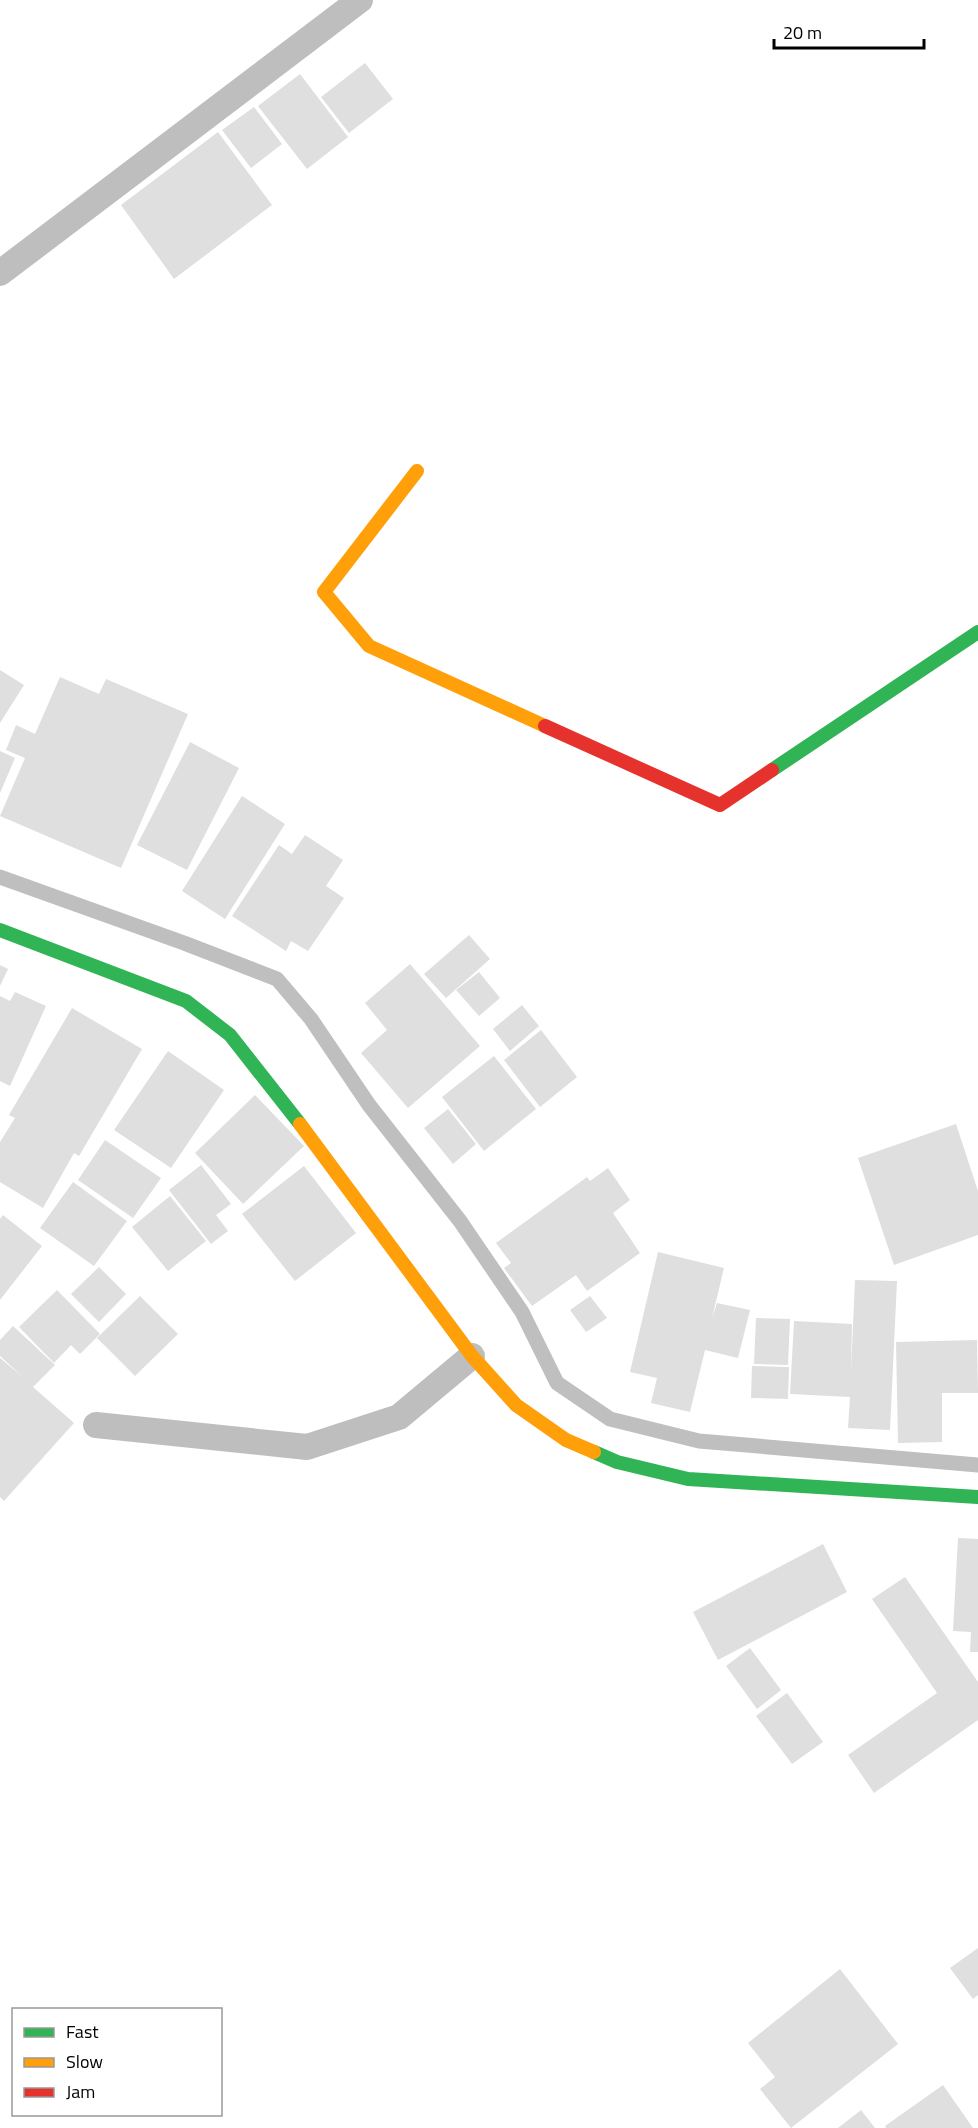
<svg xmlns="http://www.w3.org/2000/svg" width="978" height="2128" font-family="'Titillium Web',sans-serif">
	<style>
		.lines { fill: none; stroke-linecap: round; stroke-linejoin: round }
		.stream { stroke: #bfbfbf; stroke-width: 15 }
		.building { fill: #dfdfdf }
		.lane { stroke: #bebebe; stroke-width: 26 }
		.fast { stroke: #30b455; stroke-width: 14 }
		.slow { stroke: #ff9f0a; stroke-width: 14 }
		.jam { stroke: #e5322d; stroke-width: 14 }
	</style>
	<rect width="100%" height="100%" fill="#fff"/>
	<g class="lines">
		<!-- stream -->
		<path class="stream" d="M 0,877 L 184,943 L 277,979 L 311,1019 L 369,1105 L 460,1221 L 522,1312 L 557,1383 L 610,1419 L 699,1441 L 978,1465"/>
	</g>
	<!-- building -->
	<path class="building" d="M 365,63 L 393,99 L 349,133 L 321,97 Z
		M 300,74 L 348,137 L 307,169 L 258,106 Z
		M 254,107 L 282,144 L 251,168 L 222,130 Z
		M 218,132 L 272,205 L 174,279 L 121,205 Z
		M 0,670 L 24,685 L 0,723 Z
		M 60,677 L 99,694 L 106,679 L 188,714 L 121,868 L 0,816 L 25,758 L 6,750 L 16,725 L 35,734 Z
		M 190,742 L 239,768 L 187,870 L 137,845 Z
		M 0,751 L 15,758 L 0,793 Z
		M 242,796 L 285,824 L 225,919 L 182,891 Z
		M 305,835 L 343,860 L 326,886 L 344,898 L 308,951 L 291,941 L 286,951 L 232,916 L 279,845 L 292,854 Z
		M 469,935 L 490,959 L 446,998 L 424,974 Z
		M 410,964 L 480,1046 L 408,1108 L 361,1053 L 387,1030 L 365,1003 Z
		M 0,965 L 8,969 L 0,986 Z
		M 479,972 L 500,998 L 479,1016 L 456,990 Z
		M 15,992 L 46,1006 L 10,1086 L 0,1081 L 0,996 L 10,1001 Z
		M 522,1005 L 539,1026 L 510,1051 L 493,1029 Z
		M 72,1008 L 142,1049 L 79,1156 L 74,1153 L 43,1208 L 0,1182 L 0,1142 L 15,1118 L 9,1115 Z
		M 541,1030 L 577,1077 L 540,1107 L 504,1060 Z
		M 168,1051 L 224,1090 L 171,1168 L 114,1130 Z
		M 494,1056 L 536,1109 L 484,1151 L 442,1097 Z
		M 255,1095 L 304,1146 L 243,1204 L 195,1153 Z
		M 448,1109 L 476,1144 L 453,1164 L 424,1128 Z
		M 956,1124 L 978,1191 L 978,1235 L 894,1265 L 858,1158 Z
		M 105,1140 L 161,1178 L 133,1218 L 78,1180 Z
		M 201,1165 L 231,1204 L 216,1215 L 228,1231 L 211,1244 L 169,1190 Z
		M 304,1166 L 356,1233 L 295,1281 L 242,1214 Z
		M 608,1168 L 630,1200 L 613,1213 L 640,1253 L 587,1291 L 576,1275 L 532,1306 L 504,1268 L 511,1263 L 496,1243 L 587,1177 L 590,1181 Z
		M 73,1182 L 127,1221 L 94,1266 L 40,1228 Z
		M 170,1196 L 206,1241 L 168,1271 L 132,1227 Z
		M 3,1215 L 42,1246 L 0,1300 L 0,1219 Z
		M 658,1252 L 724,1268 L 712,1318 L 717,1303 L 750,1310 L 738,1358 L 705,1350 L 690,1412 L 651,1403 L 657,1378 L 630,1372 Z
		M 99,1267 L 126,1294 L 99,1322 L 71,1294 Z
		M 855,1280 L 897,1281 L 890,1430 L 848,1428 L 850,1397 L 790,1394 L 794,1321 L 852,1324 L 851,1372 Z
		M 57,1290 L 100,1334 L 80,1354 L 71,1345 L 54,1363 L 19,1327 Z
		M 140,1296 L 178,1334 L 135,1376 L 97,1338 Z
		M 590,1296 L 607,1318 L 586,1332 L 570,1310 Z
		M 756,1318 L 790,1319 L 788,1365 L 754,1364 Z
		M 13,1326 L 55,1365 L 33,1387 L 74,1423 L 4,1501 L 0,1497 L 0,1358 L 23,1377 L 0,1356 L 0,1340 Z
		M 977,1340 L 978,1393 L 942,1393 L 942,1442 L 898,1443 L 896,1342 Z
		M 752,1366 L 789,1367 L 788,1399 L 751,1398 Z
		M 958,1538 L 978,1539 L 978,1652 L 970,1652 L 971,1632 L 953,1631 Z
		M 823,1544 L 847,1592 L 718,1660 L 693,1612 Z
		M 905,1577 L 978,1682 L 978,1720 L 874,1793 L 848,1755 L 937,1693 L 872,1599 Z
		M 750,1648 L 781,1690 L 757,1709 L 726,1666 Z
		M 787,1693 L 823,1742 L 792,1764 L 756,1716 Z
		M 978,1948 L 978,1995 L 973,1999 L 950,1968 Z
		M 840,1969 L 898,2044 L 791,2128 L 760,2089 L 775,2077 L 748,2043 Z
		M 943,2085 L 973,2128 L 886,2128 L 885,2126 Z
		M 861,2110 L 875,2128 L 838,2128 Z"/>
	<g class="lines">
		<!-- lane -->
		<path class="lane" d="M 0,273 L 360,0
			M 96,1425 L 307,1447 L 399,1417 L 472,1356"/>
		<!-- fast -->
		<path class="fast" d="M 772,770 L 978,632
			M 0,930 L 186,1001 L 230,1035 L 300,1124
			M 594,1452 L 617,1462 L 688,1479 L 978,1497"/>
		<!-- slow -->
		<path class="slow" d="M 417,471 L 324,592 L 369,646 L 545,726
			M 300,1124 L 472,1356 L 516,1405 L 566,1440 L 594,1452"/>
		<!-- jam -->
		<path class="jam" d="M 545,726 L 720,805 L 772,770"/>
	</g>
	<!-- legend -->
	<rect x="12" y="2008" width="210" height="108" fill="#ffffff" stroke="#999999" stroke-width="1.5"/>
	<rect x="24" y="2028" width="30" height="9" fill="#30b455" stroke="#999999" stroke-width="1.5"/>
	<text x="66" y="2038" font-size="18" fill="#000000">Fast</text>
	<rect x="24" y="2058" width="30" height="9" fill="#ff9f0a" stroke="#999999" stroke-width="1.5"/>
	<text x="66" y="2068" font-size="18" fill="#000000">Slow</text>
	<rect x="24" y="2088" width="30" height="9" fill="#e5322d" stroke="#999999" stroke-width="1.5"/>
	<text x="66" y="2098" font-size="18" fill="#000000">Jam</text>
	<!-- scale -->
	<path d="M774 39v9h150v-9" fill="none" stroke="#000000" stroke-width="3"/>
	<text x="783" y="39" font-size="18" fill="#000000" stroke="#ffffff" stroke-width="4.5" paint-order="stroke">20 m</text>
</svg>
